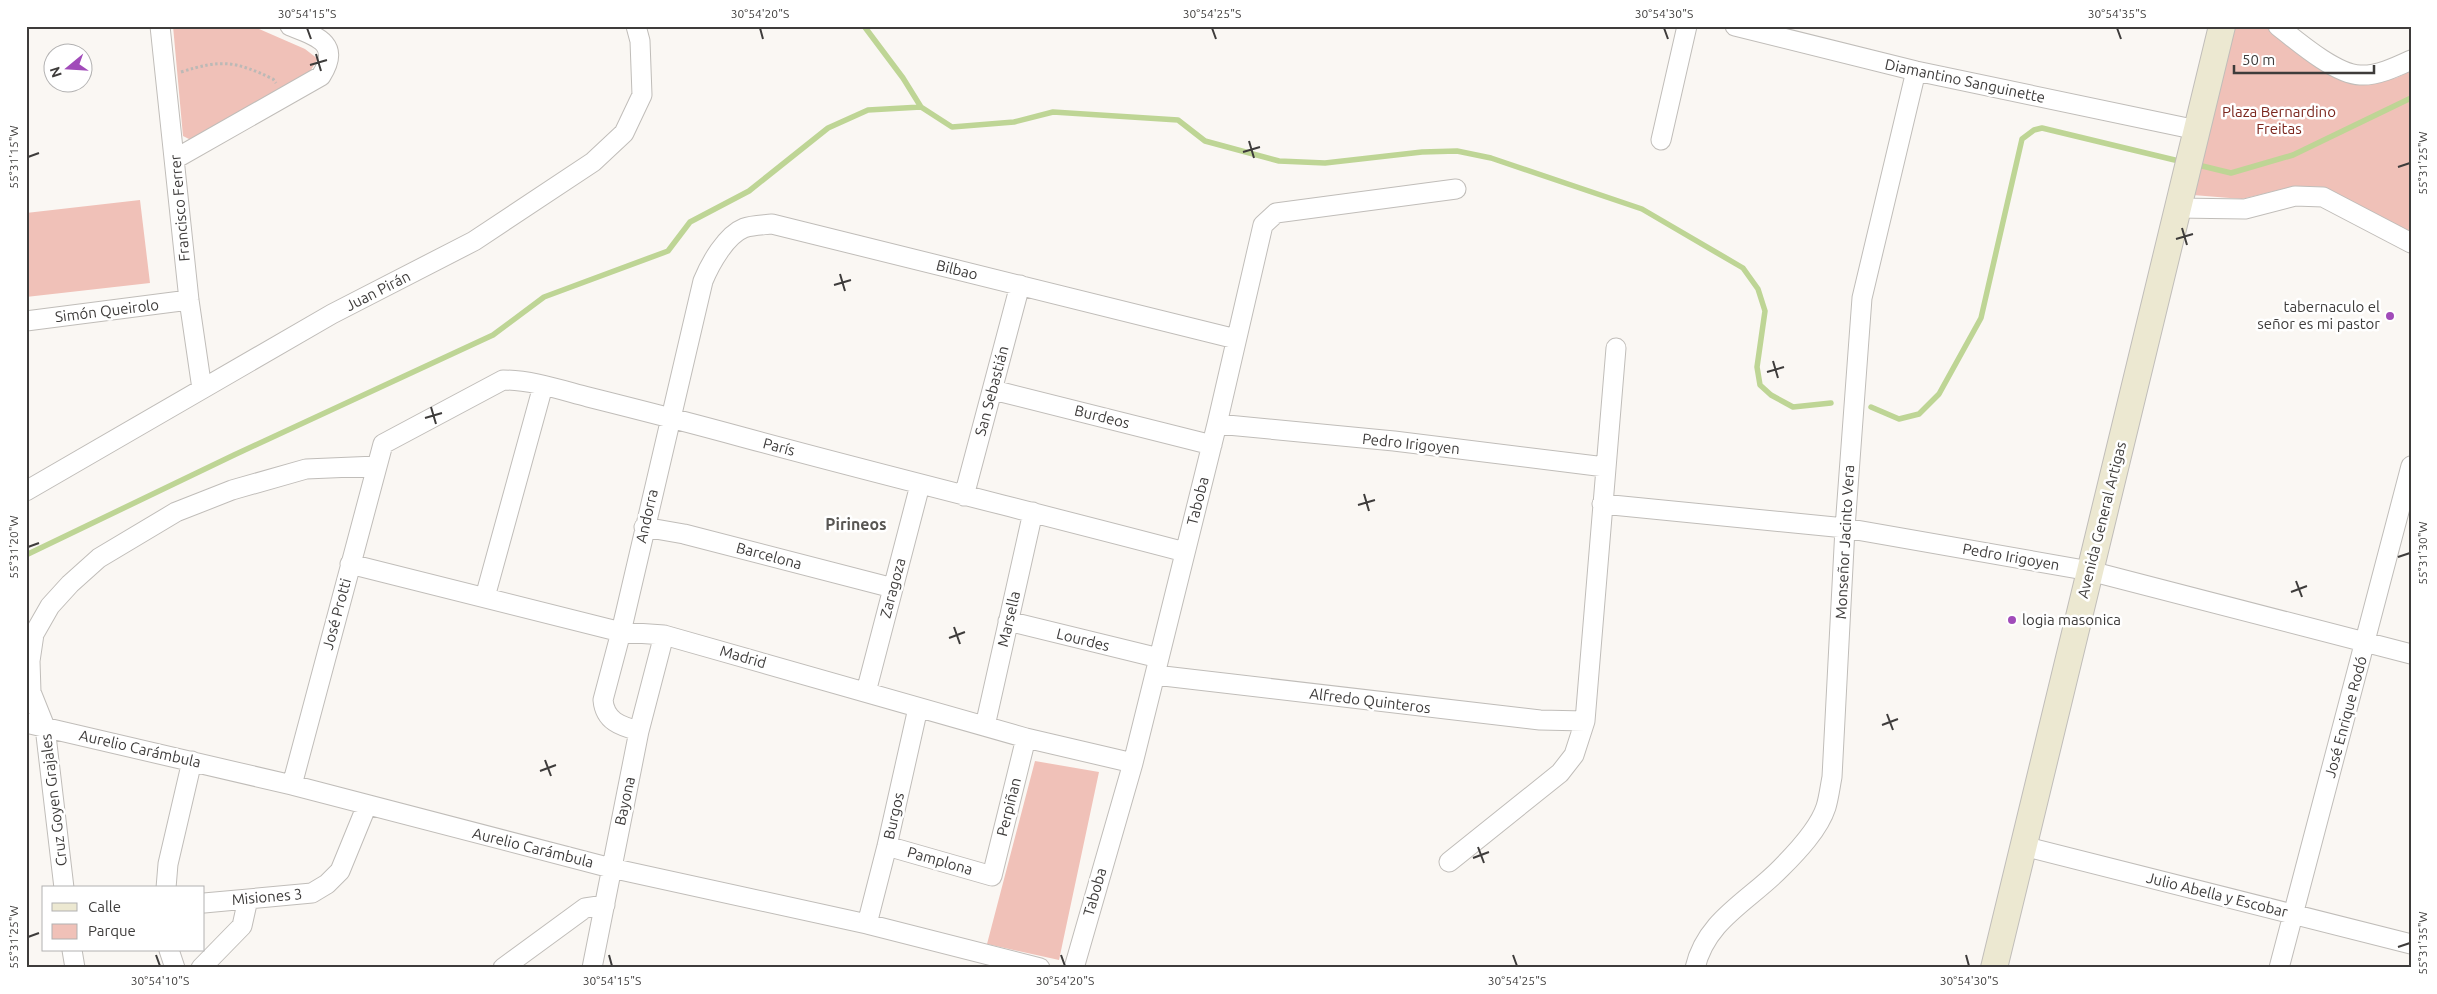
<svg xmlns="http://www.w3.org/2000/svg" width="2437" height="994" font-family="Ubuntu,sans-serif">
	<style>
		.green { fill: #f0c1b8 }
		.lines { fill: none; stroke-linecap: round; stroke-linejoin: round }
		.stream { stroke: #bed595; stroke-width: 5.5 }
		.street-casing { stroke: #c0bdb9; stroke-width: 21 }
		.secondary-casing { stroke: #c0bdb9; stroke-width: 28 }
		.path { stroke: #bcb9b6; stroke-width: 3; stroke-dasharray: 2.5 2.5; stroke-linecap: butt }
		.street { stroke: #fff; stroke-width: 19 }
		.secondary { stroke: #ece8d1; stroke-width: 26 }
		.ticks { fill: none; stroke: #3e3c3b; stroke-width: 2 }
		.poi-dot { fill: #a14bb9; stroke: #fff; stroke-width: 2 }
		.labels { text-anchor: middle; stroke-width: 5; stroke-linejoin: round; paint-order: stroke }
		.street-label { font-size: 15px; fill: #3e3c3b; stroke: #fff }
		.park-label { font-size: 15px; fill: #7b271e; stroke: #fff }
		.poi-label { font-size: 15px; fill: #3e3c3b; stroke: #fff; text-anchor: end }
		.neighbourhood-label { font-size: 16px; font-weight: bold; fill: #585653; stroke: #fff }
		.neatline { fill: none; stroke: #3e3c3b; stroke-width: 2 }
		.ticks-label { font-size: 12px; text-anchor: middle; fill: #3e3c3b }
	</style>
	<rect width="100%" height="100%" fill="#faf7f3"/>
	<!-- green -->
	<path class="green" d="M 173,26 L 252,26 L 305,49 L 318,59 L 309,73 L 191,140 L 183,136 Z
		M 2232,26 L 2266,26 L 2322,70 L 2364,84 L 2396,78 L 2411,71 L 2411,233 L 2325,187 L 2295,186 L 2242,199 L 2193,195 Z
		M 140,200 L 150,283 L 26,297 L 26,213 Z
		M 1035,761 L 1099,772 L 1059,960 L 987,944 Z"/>
	<g class="lines">
		<!-- stream -->
		<path class="stream" d="M 864,26 L 903,78 L 921,107
			M 2194,164 L 2231,173 L 2293,155 L 2411,98
			M 1871,407 L 1899,419 L 1919,414 L 1939,394 L 1981,318 L 2022,139 L 2034,130 L 2042,128 L 2183,162
			M 26,555 L 234,455 L 493,335 L 544,297 L 668,251 L 690,222 L 749,191 L 828,128 L 868,110 L 921,107 L 952,127 L 1014,122 L 1053,112 L 1178,120 L 1205,141 L 1279,161 L 1325,163 L 1422,152 L 1457,151 L 1491,158 L 1642,209 L 1743,268 L 1758,289 L 1765,311 L 1757,367 L 1760,385 L 1771,395 L 1793,407 L 1831,403"/>
		<!-- street casing -->
		<g class="street-casing">
			<path id="street" d="M 160,26 L 189,300 L 202,389
				M 1735,26 L 1916,71 L 2197,130
				M 2278,26 C 2297,41 2335,74 2360,75 C 2377,76 2396,67 2411,60
				M 1661,140 L 1687,26
				M 175,159 L 321,76 C 342,43 316,36 290,26
				M 2178,208 L 2245,209 L 2295,196 L 2323,197 L 2411,243
				M 26,321 L 189,300
				M 993,390 L 1212,445
				M 1217,424 L 1394,441 L 1605,467
				M 26,491 L 332,314 L 474,241 L 593,162 L 624,133 L 642,95 L 640,41 L 636,26
				M 964,496 L 1020,285
				M 1602,504 L 1845,528 L 2090,571 L 2411,654
				M 644,527 L 684,534 L 893,588
				M 350,564 L 621,632 L 664,635 L 1026,738 L 1133,763
				M 485,597 L 543,386
				M 1008,621 L 1159,658
				M 1155,675 L 1540,720 L 1585,721
				M 866,692 L 920,485
				M 26,723 L 292,785 L 611,868 L 867,924 L 1040,968
				M 985,726 L 1033,512
				M 639,731 C 620,726 605,721 603,700 L 621,632 L 703,281 C 710,264 726,235 744,228 C 752,225 763,225 772,224 L 1236,339
				M 292,785 L 383,444 L 503,380 C 532,380 561,390 588,397 C 640,410 691,423 742,437 C 889,477 1037,513 1185,552
				M 887,846 L 992,876 L 1026,738
				M 2023,846 L 2411,944
				M 1449,862 L 1560,773 L 1574,755 L 1585,721 L 1616,348
				M 64,888 L 45,727 L 31,692 L 30,661 L 34,634 L 50,606 L 70,584 L 99,558 L 176,512 L 232,490 L 306,469 L 377,466
				M 166,888 L 168,864 L 192,761
				M 204,903 L 312,893 L 327,884 L 340,871 L 367,805
				M 867,924 L 887,846 L 918,708
				M 72,950 L 75,968
				M 169,950 L 175,968
				M 201,968 L 242,926 L 248,899
				M 503,968 L 585,908 L 605,905
				M 592,968 L 639,731 L 664,635
				M 1074,968 L 1133,763 L 1217,424 L 1263,225 L 1276,213 L 1456,189
				M 1695,968 C 1706,920 1749,901 1781,868 C 1797,852 1819,829 1826,807 C 1829,797 1830,787 1832,777 L 1845,528 L 1862,298 L 1916,71
				M 2279,968 L 2411,466"/>
		</g>
		<!-- secondary casing -->
		<g class="secondary-casing">
			<path id="secondary" d="M 1994,968 L 2222,26"/>
		</g>
		<!-- path -->
		<path class="path" d="M 181,72 C 222,59 235,61 273,79 L 276,83"/>
		<!-- street -->
		<use href="#street" class="street"/>
		<!-- secondary -->
		<use href="#secondary" class="secondary"/>
	</g>
	<!-- ticks -->
	<path class="ticks" d="M 307,28 L 311,39M 760,28 L 763,39M 1212,28 L 1216,39M 1664,28 L 1668,39M 2117,28 L 2121,39M 316,54 L 321,71M 310,65 L 327,60M 1249,141 L 1254,158M 1243,152 L 1260,147M 28,157 L 39,153M 2398,167 L 2410,163M 2182,228 L 2187,245M 2176,239 L 2193,234M 840,274 L 845,291M 834,285 L 851,280M 1773,361 L 1778,378M 1767,372 L 1784,367M 431,407 L 436,424M 425,418 L 442,413M 1364,494 L 1369,511M 1358,505 L 1375,500M 28,547 L 39,543M 2398,557 L 2410,553M 2296,581 L 2302,597M 2291,592 L 2307,586M 954,627 L 960,644M 949,638 L 965,632M 1887,714 L 1893,730M 1882,725 L 1898,719M 545,760 L 551,776M 540,771 L 556,765M 1478,847 L 1484,863M 1473,858 L 1489,852M 28,937 L 39,933M 2398,947 L 2410,943M 156,955 L 160,966M 609,955 L 612,966M 1061,955 L 1065,966M 1513,955 L 1517,966M 1966,955 L 1969,966"/>
	<!-- markers -->
	<g class="poi-dot">
		<circle cx="2390" cy="316" r="5"/>
		<circle cx="2012" cy="620" r="5"/>
	</g>
	<g class="labels">
		<!-- street labels -->
		<g class="street-label">
			<text transform="translate(1965 81) rotate(12)" y="5">Diamantino Sanguinette</text>
			<text transform="translate(180 208) rotate(-95)" y="5">Francisco Ferrer</text>
			<text transform="translate(957 270) rotate(14)" y="5">Bilbao</text>
			<text transform="translate(378 291) rotate(-27)" y="5">Juan Pirán</text>
			<text transform="translate(107 311) rotate(-7)" y="5">Simón Queirolo</text>
			<text transform="translate(992 391) rotate(-75)" y="5">San Sebastián</text>
			<text transform="translate(1102 417) rotate(14)" y="5">Burdeos</text>
			<text transform="translate(1411 444) rotate(6)" y="5">Pedro Irigoyen</text>
			<text transform="translate(779 447) rotate(15)" y="5">París</text>
			<text transform="translate(1198 501) rotate(-76)" y="5">Taboba</text>
			<text transform="translate(647 516) rotate(-77)" y="5">Andorra</text>
			<text transform="translate(2102 520) rotate(-76)" y="5">Avenida General Artigas</text>
			<text transform="translate(1845 542) rotate(-87)" y="5">Monseñor Jacinto Vera</text>
			<text transform="translate(769 556) rotate(15)" y="5">Barcelona</text>
			<text transform="translate(2011 557) rotate(10)" y="5">Pedro Irigoyen</text>
			<text transform="translate(893 588) rotate(-75)" y="5">Zaragoza</text>
			<text transform="translate(337 614) rotate(-75)" y="5">José Protti</text>
			<text transform="translate(1009 619) rotate(-77)" y="5">Marsella</text>
			<text transform="translate(1083 640) rotate(14)" y="5">Lourdes</text>
			<text transform="translate(743 657) rotate(16)" y="5">Madrid</text>
			<text transform="translate(1370 701) rotate(7)" y="5">Alfredo Quinteros</text>
			<text transform="translate(2346 717) rotate(-75)" y="5">José Enrique Rodó</text>
			<text transform="translate(140 749) rotate(13)" y="5">Aurelio Carámbula</text>
			<text transform="translate(54 800) rotate(-97)" y="5">Cruz Goyen Grajales</text>
			<text transform="translate(625 801) rotate(-78)" y="5">Bayona</text>
			<text transform="translate(1009 807) rotate(-76)" y="5">Perpiñan</text>
			<text transform="translate(894 816) rotate(-77)" y="5">Burgos</text>
			<text transform="translate(533 848) rotate(14)" y="5">Aurelio Carámbula</text>
			<text transform="translate(940 861) rotate(16)" y="5">Pamplona</text>
			<text transform="translate(1095 892) rotate(-74)" y="5">Taboba</text>
			<text transform="translate(2217 895) rotate(14)" y="5">Julio Abella y Escobar</text>
			<text transform="translate(267 897) rotate(-5)" y="5">Misiones 3</text>
		</g>
		<!-- park labels -->
		<g class="park-label">
			<text x="2279" y="117">Plaza Bernardino<tspan x="2279" dy="17">Freitas</tspan></text>
		</g>
		<!-- poi labels -->
		<g class="poi-label">
			<text x="2380" y="312">tabernaculo el<tspan x="2380" dy="17">señor es mi pastor</tspan></text>
			<text x="2022" y="625" text-anchor="start">logia masonica</text>
		</g>
		<!-- neighbourhood labels -->
		<g class="neighbourhood-label">
			<text x="856" y="530">Pirineos</text>
		</g>
	</g>
	<!-- border -->
	<rect width="2437" height="994" fill="none" stroke="#ffffff" stroke-width="55"/>
	<!-- legend -->
	<rect x="42" y="886" width="162" height="65" fill="#ffffff" stroke="#b2b1b1"/>
	<rect x="52" y="903" width="25" height="8" fill="#ece8d1" stroke="#b2b1b1"/>
	<text x="88" y="912" font-size="15" fill="#3e3c3b">Calle</text>
	<rect x="52" y="924" width="25" height="15" fill="#f0c1b8" stroke="#b2b1b1"/>
	<text x="88" y="936" font-size="15" fill="#3e3c3b">Parque</text>
	<!-- north arrow -->
	<g transform="translate(68 68) rotate(252)"><circle r="24" fill="#ffffff" stroke="#b2b1b1"/>
	<path d="M0-4L9 19L0 12L-9 19Z" fill="#a14bb9"/>
	<text y="-8" font-size="14" font-weight="bold" text-anchor="middle" fill="#3e3c3b">N</text>
	</g>
	<!-- scale -->
	<path d="M2234 65v8h140v-8" fill="none" stroke="#3e3c3b" stroke-width="2.5"/>
	<text x="2242" y="65" font-size="15" fill="#3e3c3b" stroke="#ffffff" stroke-width="4" paint-order="stroke">50 m</text>
	<rect x="28" y="28" width="2382" height="938" class="neatline"/>
	<g class="ticks-label">
		<text x="307" y="18">30°54'15"S</text>
		<text x="760" y="18">30°54'20"S</text>
		<text x="1212" y="18">30°54'25"S</text>
		<text x="1664" y="18">30°54'30"S</text>
		<text x="2117" y="18">30°54'35"S</text>
		<text transform="translate(14 157) rotate(-90)" y="4">55°31'15"W</text>
		<text transform="translate(2423 163) rotate(-90)" y="4">55°31'25"W</text>
		<text transform="translate(14 547) rotate(-90)" y="4">55°31'20"W</text>
		<text transform="translate(2423 553) rotate(-90)" y="4">55°31'30"W</text>
		<text transform="translate(14 937) rotate(-90)" y="4">55°31'25"W</text>
		<text transform="translate(2423 943) rotate(-90)" y="4">55°31'35"W</text>
		<text x="160" y="985">30°54'10"S</text>
		<text x="612" y="985">30°54'15"S</text>
		<text x="1065" y="985">30°54'20"S</text>
		<text x="1517" y="985">30°54'25"S</text>
		<text x="1969" y="985">30°54'30"S</text>
	</g>
</svg>
